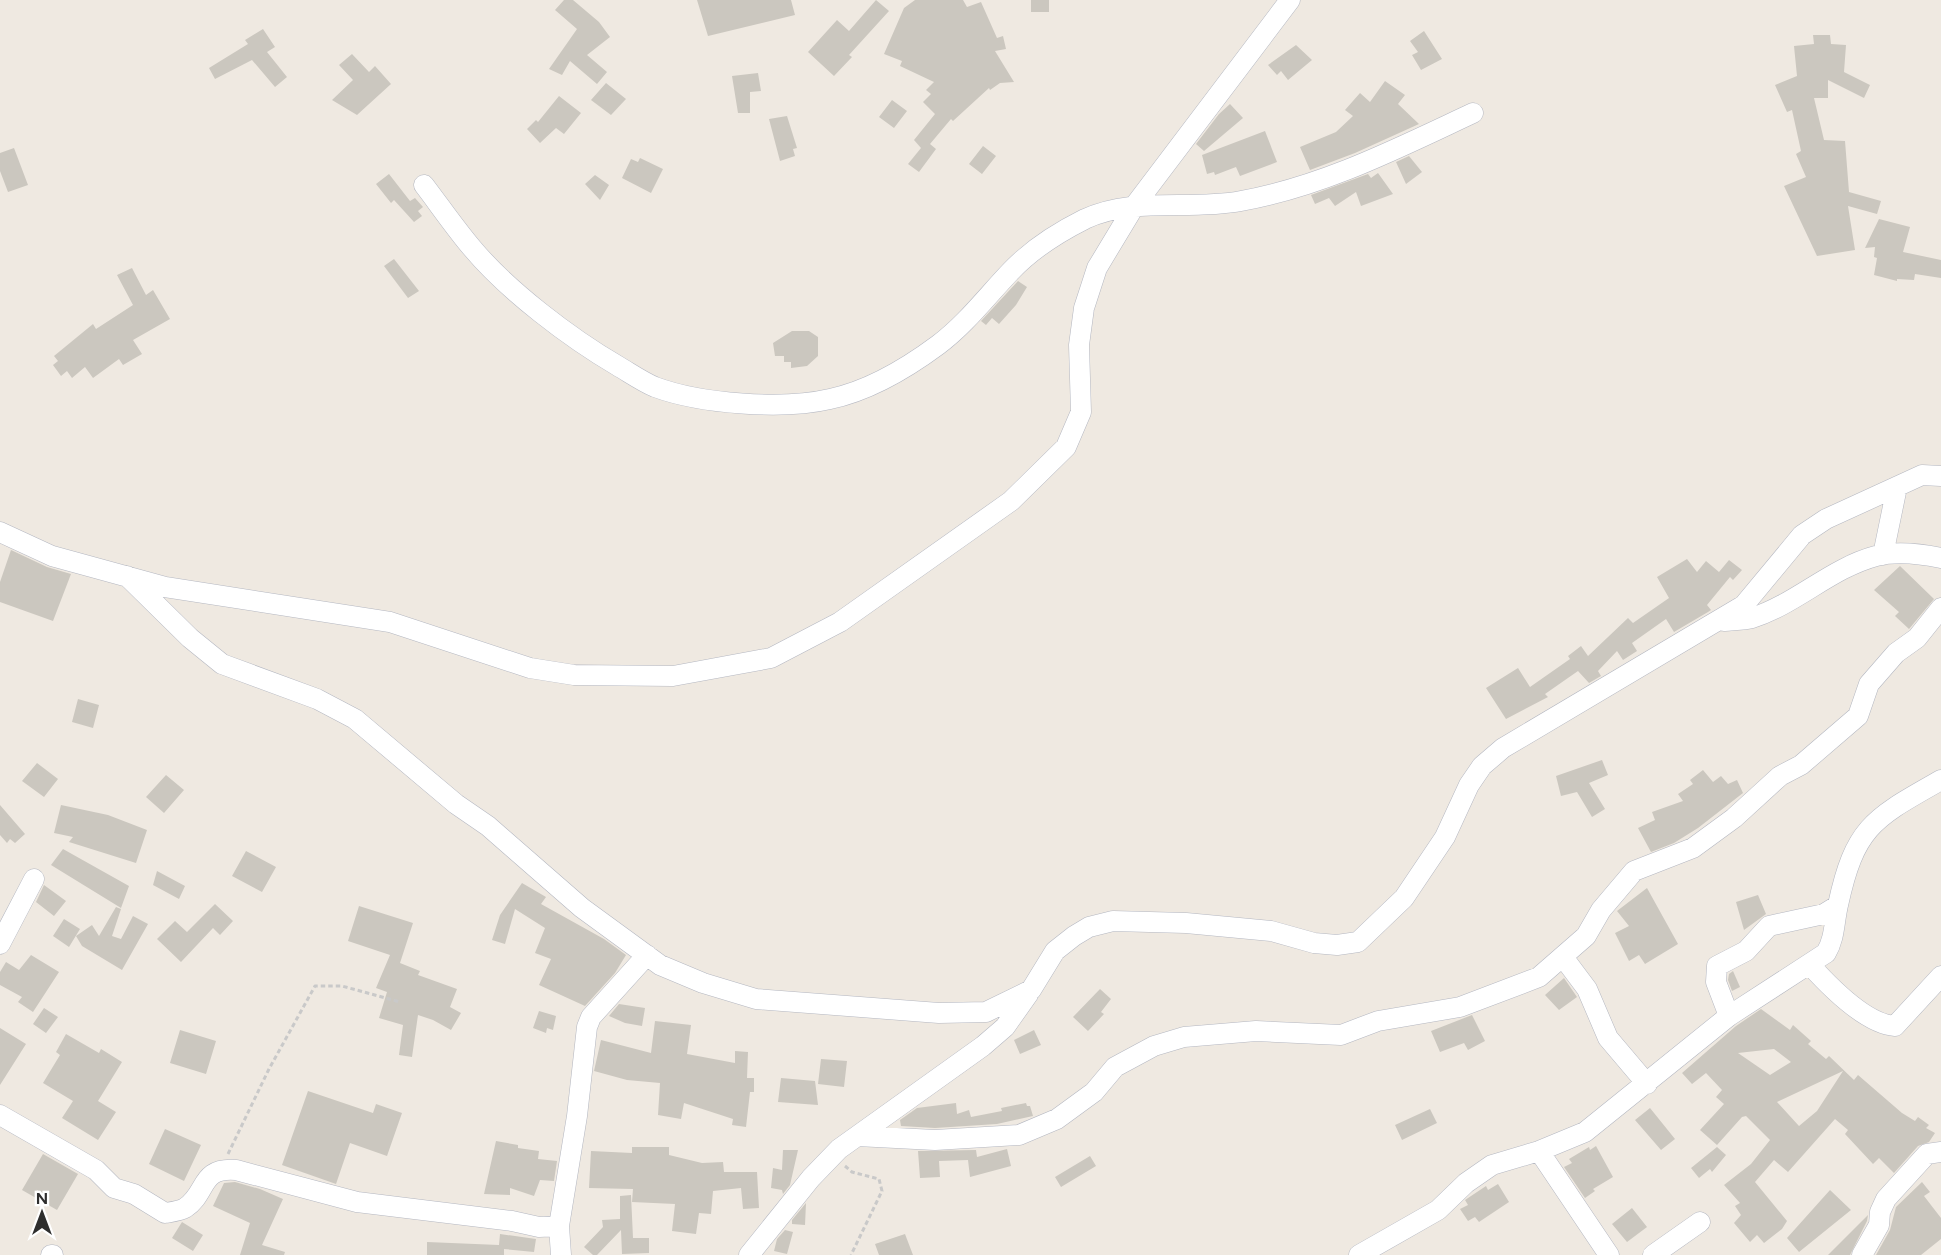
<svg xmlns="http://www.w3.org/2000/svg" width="1941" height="1255" font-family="Figtree,sans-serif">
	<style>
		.building { fill: #cbc7bf; fill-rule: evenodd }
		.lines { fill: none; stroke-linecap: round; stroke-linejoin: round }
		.minor-casing { stroke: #b4b7c1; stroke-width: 21 }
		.path { stroke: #c9c9c9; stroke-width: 3; stroke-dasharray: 4.5 3; stroke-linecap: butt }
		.minor { stroke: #fff; stroke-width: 20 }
	</style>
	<rect width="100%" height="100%" fill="#efe9e1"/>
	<!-- building -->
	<path class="building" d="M 564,0 L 573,0 L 599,22 L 610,37 L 587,55 L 607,72 L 597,84 L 570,61 L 562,75 L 549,69 L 577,29 L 555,10 Z
		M 697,0 L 791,0 L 795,15 L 708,36 Z
		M 876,0 L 889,11 L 849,55 L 852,57 L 834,76 L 808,52 L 837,20 L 849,31 Z
		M 915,0 L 963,0 L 967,7 L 981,2 L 997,38 L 1003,36 L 1006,49 L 995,51 L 1014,82 L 1000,83 L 990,90 L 989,88 L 953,121 L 951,119 L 930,144 L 936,149 L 919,172 L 908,164 L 921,148 L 914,140 L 935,114 L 923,102 L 931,94 L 926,90 L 934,82 L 900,66 L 902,61 L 884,54 L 904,8 Z
		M 1031,0 L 1049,0 L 1049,12 L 1031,12 Z
		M 263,29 L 275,47 L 267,52 L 287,77 L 275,87 L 252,60 L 215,79 L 209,68 L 248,44 L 245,40 Z
		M 1424,31 L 1442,59 L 1421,70 L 1412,55 L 1418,52 L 1410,41 Z
		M 1813,35 L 1830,35 L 1831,44 L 1846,45 L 1844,72 L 1870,85 L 1864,98 L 1828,80 L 1828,98 L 1814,98 L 1824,140 L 1845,141 L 1849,192 L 1881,201 L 1877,214 L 1848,206 L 1855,250 L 1817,256 L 1784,186 L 1806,177 L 1796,154 L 1801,151 L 1792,110 L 1787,112 L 1775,85 L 1797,76 L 1794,46 L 1814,44 Z
		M 1296,45 L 1312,60 L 1288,80 L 1281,71 L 1277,75 L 1268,65 Z
		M 352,54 L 369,72 L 375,66 L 391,84 L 357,115 L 332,100 L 353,80 L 339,65 Z
		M 758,73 L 761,91 L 750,92 L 750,113 L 738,113 L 732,76 Z
		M 1385,81 L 1405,95 L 1398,104 L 1419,124 L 1355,153 L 1310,170 L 1300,147 L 1336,132 L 1353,116 L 1345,110 L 1360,93 L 1370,102 Z
		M 606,83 L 626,99 L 611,115 L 591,100 Z
		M 559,96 L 581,113 L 564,134 L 556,128 L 540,143 L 527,129 L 536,120 L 538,122 Z
		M 892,100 L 907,111 L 894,128 L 879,117 Z
		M 1230,104 L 1243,118 L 1204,151 L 1196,144 L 1219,114 Z
		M 787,116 L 797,148 L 793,149 L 795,156 L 780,161 L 769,119 Z
		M 1265,131 L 1277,162 L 1240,176 L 1236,167 L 1215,175 L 1214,172 L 1207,174 L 1202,155 Z
		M 983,146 L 996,156 L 982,174 L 969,164 Z
		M 14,148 L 28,185 L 8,192 L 0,171 L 0,153 Z
		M 1409,156 L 1422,172 L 1406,184 L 1396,162 Z
		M 640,158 L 663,169 L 651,193 L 622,178 L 631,159 L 638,162 Z
		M 1378,173 L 1393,194 L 1361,206 L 1356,192 L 1335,206 L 1329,198 L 1315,204 L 1311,195 L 1368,174 L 1371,178 Z
		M 389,174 L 410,201 L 415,198 L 423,207 L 418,211 L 422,216 L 414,222 L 394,200 L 391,203 L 376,184 Z
		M 595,175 L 609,185 L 600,200 L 585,184 Z
		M 1879,219 L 1910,227 L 1903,252 L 1941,260 L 1941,278 L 1915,274 L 1914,280 L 1897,279 L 1897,281 L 1874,275 L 1877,258 L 1874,257 L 1875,247 L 1865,248 Z
		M 394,259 L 419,291 L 408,298 L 384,266 Z
		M 132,268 L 146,295 L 153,290 L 170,319 L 133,340 L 142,354 L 123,365 L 119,359 L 93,378 L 85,367 L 72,378 L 67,371 L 61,376 L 53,365 L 58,361 L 54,356 L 93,324 L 96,329 L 133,305 L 117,275 Z
		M 1018,281 L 1027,287 L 1016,305 L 999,324 L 992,318 L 986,325 L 981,321 Z
		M 792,331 L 809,331 L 818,337 L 818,356 L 807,366 L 791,368 L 791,362 L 784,362 L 784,356 L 775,356 L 773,343 Z
		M 11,550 L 47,567 L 71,574 L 53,621 L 0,602 L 0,582 Z
		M 1687,559 L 1697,572 L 1706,561 L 1719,572 L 1729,560 L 1742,570 L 1733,580 L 1730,577 L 1707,605 L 1711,610 L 1708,612 L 1674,632 L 1666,619 L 1632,643 L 1637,651 L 1623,660 L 1617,651 L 1598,671 L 1601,676 L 1589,683 L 1578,671 L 1545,694 L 1548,697 L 1506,719 L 1486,688 L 1518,668 L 1530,687 L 1570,659 L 1568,656 L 1581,646 L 1588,656 L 1628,618 L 1633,623 L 1669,598 L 1657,577 Z
		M 1900,566 L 1934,599 L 1909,629 L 1895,616 L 1899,612 L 1874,590 Z
		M 78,699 L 99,705 L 93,728 L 72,722 Z
		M 1602,760 L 1608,775 L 1589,783 L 1605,809 L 1592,817 L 1577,792 L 1561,796 L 1556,776 Z
		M 37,763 L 58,779 L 44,797 L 22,781 Z
		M 1703,770 L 1713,782 L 1721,776 L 1728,784 L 1737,780 L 1743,793 L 1698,828 L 1674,843 L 1651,852 L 1638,828 L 1655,820 L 1652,812 L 1683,801 L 1678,794 L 1693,784 L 1690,780 Z
		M 166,775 L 184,790 L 164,813 L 146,797 Z
		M 0,805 L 25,834 L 15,843 L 10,839 L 7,843 L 0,835 Z
		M 61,805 L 108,815 L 147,830 L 136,863 L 69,842 L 73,837 L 54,833 Z
		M 63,849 L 129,886 L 121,908 L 51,865 Z
		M 246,851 L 276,867 L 262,892 L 232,876 Z
		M 157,871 L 185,886 L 179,899 L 153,885 Z
		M 522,883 L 546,897 L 541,904 L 604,939 L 626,955 L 615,973 L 585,1006 L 539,985 L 551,959 L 535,953 L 545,928 L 515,909 L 505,944 L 492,940 L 500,915 Z
		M 44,885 L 66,901 L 54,916 L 36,902 Z
		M 1647,888 L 1678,944 L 1645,964 L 1639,955 L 1629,961 L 1615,933 L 1629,926 L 1617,911 Z
		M 1758,895 L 1766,914 L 1744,930 L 1736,902 Z
		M 215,904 L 233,921 L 220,935 L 213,928 L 181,962 L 157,939 L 175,921 L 187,932 Z
		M 359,906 L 413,923 L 400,963 L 420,971 L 418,975 L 457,989 L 450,1007 L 461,1013 L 451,1030 L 433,1020 L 418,1015 L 412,1057 L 399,1055 L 403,1025 L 379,1018 L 387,992 L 376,988 L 390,955 L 348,941 Z
		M 116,907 L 121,909 L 112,936 L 121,939 L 133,916 L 148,924 L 122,970 L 82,946 L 76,936 L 92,925 L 99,936 Z
		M 64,919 L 80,929 L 69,947 L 53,936 Z
		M 31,955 L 59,972 L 33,1012 L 18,1002 L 22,997 L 0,985 L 0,972 L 6,962 L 19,970 Z
		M 1733,971 L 1740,987 L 1732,991 L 1728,980 L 1729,974 Z
		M 1564,978 L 1577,997 L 1559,1010 L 1545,995 Z
		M 1100,989 L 1111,999 L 1101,1012 L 1104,1014 L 1088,1031 L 1073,1017 Z
		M 619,1004 L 645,1008 L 642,1026 L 625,1023 L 609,1016 Z
		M 44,1008 L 58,1017 L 46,1033 L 33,1024 Z
		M 1761,1009 L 1790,1030 L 1793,1025 L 1811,1041 L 1808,1044 L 1826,1059 L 1829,1056 L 1854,1080 L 1858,1075 L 1902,1113 L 1915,1121 L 1918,1117 L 1929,1125 L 1926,1128 L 1935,1133 L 1929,1142 L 1918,1146 L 1894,1173 L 1879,1158 L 1873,1164 L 1845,1134 L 1848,1130 L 1835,1119 L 1788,1172 L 1774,1160 L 1755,1182 L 1787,1221 L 1782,1229 L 1764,1243 L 1757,1235 L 1750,1242 L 1734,1223 L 1741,1215 L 1735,1206 L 1740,1203 L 1724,1185 L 1751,1164 L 1770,1140 L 1746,1116 L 1742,1117 L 1717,1145 L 1700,1130 L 1724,1104 L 1716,1097 L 1722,1090 L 1706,1073 L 1692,1084 L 1682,1073 L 1736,1026 ZM 1774,1049 L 1791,1062 L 1770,1075 L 1738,1053 ZM 1843,1071 L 1817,1111 L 1799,1126 L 1777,1102 Z
		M 539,1011 L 556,1016 L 553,1030 L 547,1028 L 546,1033 L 533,1028 Z
		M 1472,1015 L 1485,1041 L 1468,1050 L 1464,1043 L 1440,1052 L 1431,1031 Z
		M 655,1021 L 691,1025 L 687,1054 L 735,1063 L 735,1051 L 748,1052 L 747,1078 L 754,1078 L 754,1092 L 750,1092 L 746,1127 L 732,1125 L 733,1119 L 684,1103 L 681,1119 L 658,1115 L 660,1083 L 627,1080 L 594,1071 L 601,1040 L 651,1053 Z
		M 0,1028 L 26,1044 L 0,1085 Z
		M 180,1030 L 216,1041 L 206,1074 L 170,1063 Z
		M 1034,1030 L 1041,1045 L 1020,1054 L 1014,1040 Z
		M 66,1034 L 99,1053 L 101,1049 L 122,1062 L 98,1101 L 116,1112 L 98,1140 L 62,1118 L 73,1101 L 43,1083 L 60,1055 L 56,1052 Z
		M 821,1059 L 847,1061 L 844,1087 L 818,1084 Z
		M 781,1078 L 815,1081 L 818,1105 L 778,1102 Z
		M 308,1091 L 373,1113 L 376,1104 L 402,1113 L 387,1156 L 350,1143 L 336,1184 L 282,1165 Z
		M 956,1103 L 957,1114 L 969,1110 L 971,1117 L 1002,1111 L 1001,1108 L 1026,1103 L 1027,1106 L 1030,1106 L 1033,1116 L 997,1124 L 935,1128 L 901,1126 L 900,1120 L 917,1108 Z
		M 1650,1108 L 1675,1139 L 1661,1150 L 1635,1120 Z
		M 1430,1109 L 1437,1123 L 1402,1140 L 1395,1125 Z
		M 165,1129 L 201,1145 L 184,1181 L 149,1164 Z
		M 496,1141 L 518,1145 L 518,1148 L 539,1151 L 538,1159 L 557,1161 L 554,1181 L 540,1180 L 534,1196 L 510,1188 L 510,1195 L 484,1194 Z
		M 1596,1146 L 1613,1177 L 1593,1189 L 1595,1191 L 1585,1198 L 1564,1167 L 1572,1163 L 1569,1159 L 1589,1147 L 1590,1150 Z
		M 632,1147 L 669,1147 L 669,1155 L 702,1163 L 723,1162 L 724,1172 L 757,1172 L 759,1208 L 743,1209 L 741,1188 L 713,1191 L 711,1214 L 699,1213 L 696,1234 L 672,1231 L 675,1204 L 632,1202 L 633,1189 L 589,1188 L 591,1151 L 632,1153 Z
		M 1717,1147 L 1726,1155 L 1712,1172 L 1710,1169 L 1699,1178 L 1691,1168 Z
		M 1007,1149 L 1011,1166 L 970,1177 L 968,1160 L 939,1161 L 940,1177 L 920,1178 L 918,1151 L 976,1150 L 977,1157 Z
		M 783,1150 L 798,1150 L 790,1185 L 783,1194 L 782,1190 L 771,1188 L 773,1168 L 782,1170 Z
		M 43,1154 L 78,1174 L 57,1210 L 22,1190 Z
		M 1090,1156 L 1096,1166 L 1061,1187 L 1055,1177 Z
		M 235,1182 L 260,1189 L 283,1199 L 262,1245 L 285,1252 L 284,1255 L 240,1255 L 250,1223 L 213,1206 L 224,1183 Z
		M 1922,1182 L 1930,1192 L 1924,1196 L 1941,1218 L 1941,1239 L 1921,1255 L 1876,1255 L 1890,1230 L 1896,1207 Z
		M 1498,1184 L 1509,1202 L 1479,1222 L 1475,1217 L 1468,1221 L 1460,1209 L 1468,1205 L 1465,1200 L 1486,1186 L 1488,1190 Z
		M 1830,1190 L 1851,1210 L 1799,1252 L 1787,1238 Z
		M 631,1195 L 633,1238 L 649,1238 L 649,1253 L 622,1254 L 621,1230 L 597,1255 L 593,1255 L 584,1247 L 603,1227 L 602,1220 L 620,1219 L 620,1196 Z
		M 806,1203 L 805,1225 L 792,1224 L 792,1220 Z
		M 1632,1208 L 1647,1227 L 1627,1242 L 1612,1224 Z
		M 1868,1215 L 1867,1221 L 1850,1255 L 1828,1255 Z
		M 182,1222 L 203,1235 L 193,1251 L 172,1238 Z
		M 785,1230 L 793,1232 L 787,1254 L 774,1251 L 777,1239 Z
		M 500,1234 L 536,1239 L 534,1252 L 504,1249 L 504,1255 L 427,1255 L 427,1242 L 499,1245 Z
		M 905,1234 L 913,1255 L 879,1255 L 875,1244 Z"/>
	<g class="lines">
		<!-- minor casing -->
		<g class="minor-casing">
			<path id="minor" d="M 424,185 C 440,206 455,228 472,248 C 508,291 570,338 618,366 C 630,373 643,382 655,387 C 701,404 783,410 830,399 C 868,391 907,368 938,345 C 966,324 987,296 1011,271 C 1031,250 1059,232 1085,219 C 1134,196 1189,211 1241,201 C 1324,186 1398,148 1473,113
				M 0,532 L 52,556 L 165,587 L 390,622 L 530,668 L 574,675 L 673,676 L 771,658 L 840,622 L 1011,501 L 1066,447 L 1081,412 L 1079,345 L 1084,308 L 1097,268 L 1135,205 L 1290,0
				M 1883,555 L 1897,487
				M 127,576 L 190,638 L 222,664 L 317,699 L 355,719 L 456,804 L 488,826 L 582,908 L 660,965 L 703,983 L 756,999 L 939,1013 L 986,1012 L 1031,990 L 1055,951 L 1074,936 L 1089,927 L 1113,921 L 1186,923 L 1271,931 L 1314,943 L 1337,945 L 1358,942 L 1404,898 L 1445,837 L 1469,785 L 1482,766 L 1503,748 L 1744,605 L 1802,535 L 1826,519 L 1922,475 L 1941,476
				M 1724,621 C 1733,620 1744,620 1752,618 C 1796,604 1831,568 1876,556 C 1896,551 1922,554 1941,558
				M 0,944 L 34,879
				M 1563,957 L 1587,989 L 1608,1038 L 1647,1084
				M 1810,965 C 1829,986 1866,1024 1895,1026 L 1941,976
				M 1729,1016 L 1716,982 L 1717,966 L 1746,951 L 1769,926 L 1824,914 L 1837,906
				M 0,1115 L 96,1170 L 114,1188 L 134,1194 L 165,1213 C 171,1212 180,1211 185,1208 C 208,1193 199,1167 236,1170 L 357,1202 L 512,1221 L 539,1227 L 559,1226 L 561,1255
				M 857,1136 L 935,1140 L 1019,1135 L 1057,1119 L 1094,1092 L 1115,1067 L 1154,1046 L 1184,1037 L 1256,1031 L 1341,1035 L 1378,1021 L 1460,1007 L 1539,977 L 1586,936 L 1601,910 L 1634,871 L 1693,848 L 1734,818 L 1780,776 L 1801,765 L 1858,716 L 1869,684 L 1896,653 L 1917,638 L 1941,608
				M 1539,1151 L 1609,1255
				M 559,1226 L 577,1116 L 587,1027 L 591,1017 L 647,955
				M 51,1255 L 53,1255
				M 749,1255 L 811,1178 L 839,1149 L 983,1046 L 1005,1027 L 1029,993
				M 1359,1255 L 1438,1210 L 1466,1183 L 1492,1165 L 1539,1151 L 1585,1132 L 1729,1016 L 1826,953 C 1835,938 1834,922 1838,905 C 1855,826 1874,818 1941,780
				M 1653,1255 L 1700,1222
				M 1862,1255 L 1879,1225 L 1880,1212 L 1886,1199 L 1927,1154 L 1941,1152"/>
		</g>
		<!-- path -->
		<path class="path" d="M 228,1154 L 269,1069 L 315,986 L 342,986 L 400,1002
			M 845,1166 L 852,1172 L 879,1179 L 882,1191 L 851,1255"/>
		<!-- minor -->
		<use href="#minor" class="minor"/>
	</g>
	<!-- north arrow -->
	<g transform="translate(42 1213)" stroke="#ffffff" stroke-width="4.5" paint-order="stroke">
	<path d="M0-4.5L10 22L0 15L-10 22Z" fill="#2e2e2e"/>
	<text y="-9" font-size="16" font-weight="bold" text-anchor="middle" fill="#2e2e2e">N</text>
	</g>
</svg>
